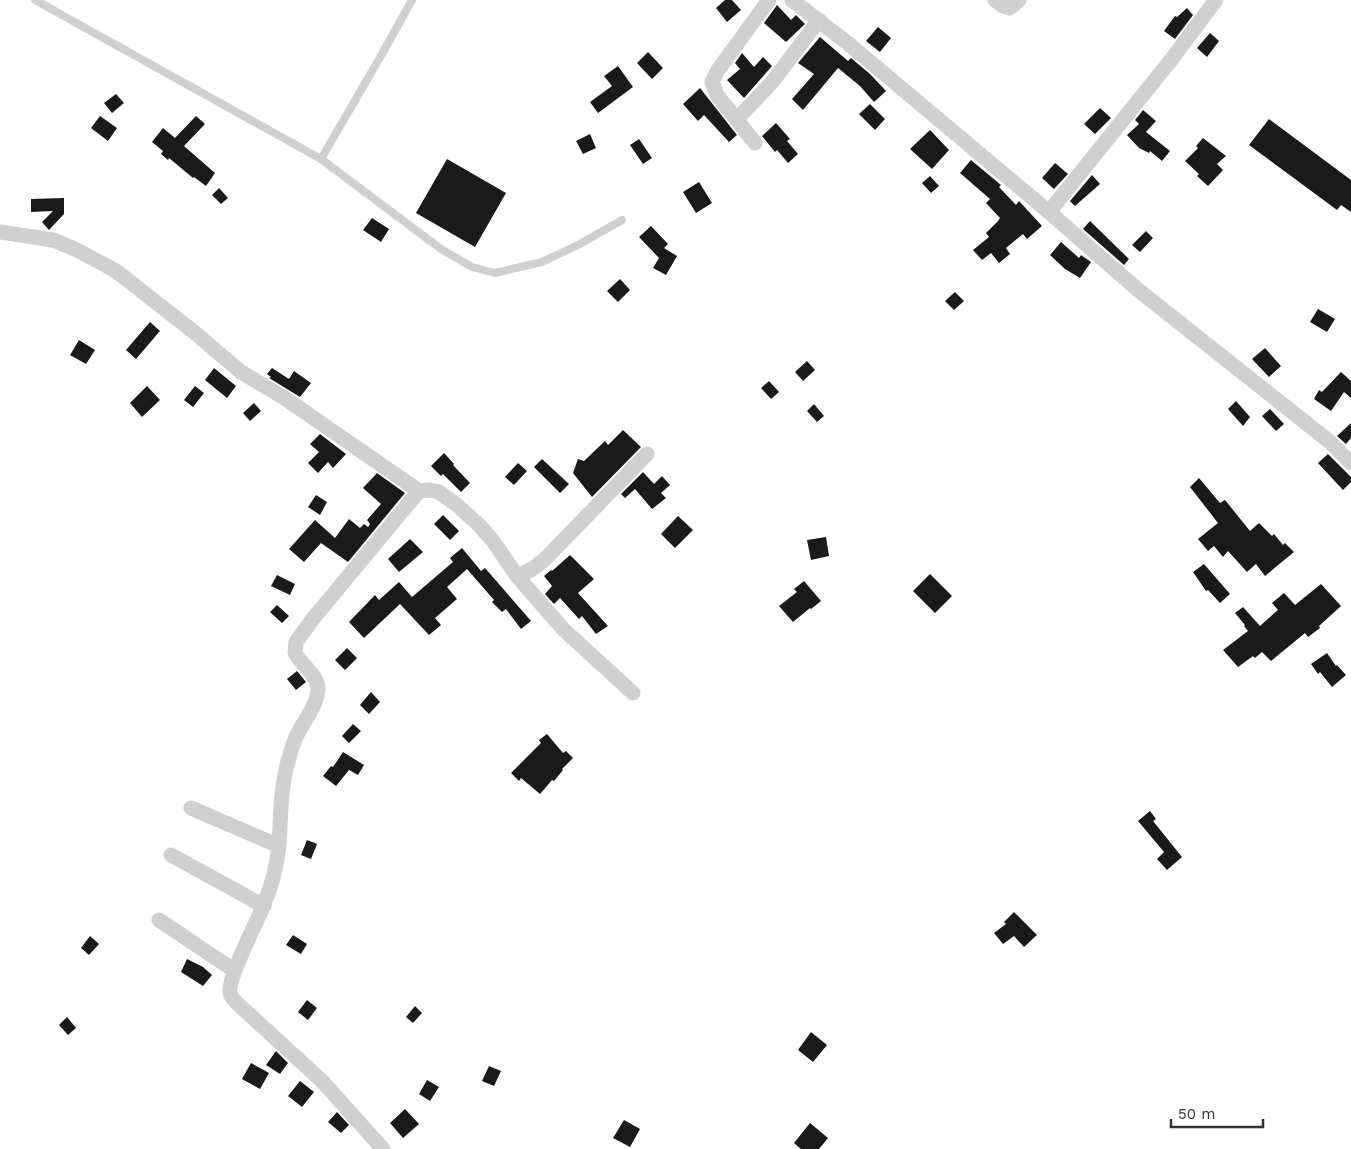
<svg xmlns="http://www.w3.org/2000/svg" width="1351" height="1149" font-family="'Work Sans',sans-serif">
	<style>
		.building { fill: #1a1a1a }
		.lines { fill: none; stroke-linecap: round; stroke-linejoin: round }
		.lane { stroke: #d0d0d0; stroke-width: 8 }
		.street { stroke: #d0d0d0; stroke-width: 15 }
	</style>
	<rect width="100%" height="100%" fill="#fff"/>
	<!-- building -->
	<path class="building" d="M 725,0 L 732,0 L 741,10 L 727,22 L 716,8 Z
		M 777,5 L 791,20 L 796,15 L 805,24 L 786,42 L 764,23 Z
		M 1187,8 L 1193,15 L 1175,39 L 1164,31 L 1175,16 L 1177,17 Z
		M 878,27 L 891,38 L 880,52 L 866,41 Z
		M 1210,33 L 1219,41 L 1207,57 L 1197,48 Z
		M 820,37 L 848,61 L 851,58 L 870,74 L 886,91 L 874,102 L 860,86 L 838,68 L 803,110 L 792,99 L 814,74 L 798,63 Z
		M 648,52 L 663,68 L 652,79 L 637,63 Z
		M 742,53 L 754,67 L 763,57 L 772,66 L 744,98 L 727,80 L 740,69 L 735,63 Z
		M 618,66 L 633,87 L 598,113 L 590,102 L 612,86 L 604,76 Z
		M 700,88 L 737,135 L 729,142 L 704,115 L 698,121 L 683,104 Z
		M 116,94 L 124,103 L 112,113 L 104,103 Z
		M 870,104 L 885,119 L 875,130 L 859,114 Z
		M 1100,108 L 1111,118 L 1095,134 L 1084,124 Z
		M 1143,110 L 1156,121 L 1146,132 L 1170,151 L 1162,161 L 1150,151 L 1149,153 L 1139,148 L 1127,135 L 1139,124 L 1135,120 Z
		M 100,116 L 117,128 L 108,141 L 91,128 Z
		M 196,116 L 205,124 L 184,146 L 215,173 L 206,186 L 194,177 L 193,178 L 169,158 L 168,160 L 161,154 L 163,151 L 152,142 L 163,128 L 175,138 Z
		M 1269,119 L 1351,180 L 1351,212 L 1341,205 L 1337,210 L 1249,145 Z
		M 776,123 L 790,139 L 787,141 L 798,154 L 788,163 L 777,150 L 775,152 L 762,136 Z
		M 930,130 L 949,150 L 932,169 L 910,149 Z
		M 590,134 L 596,148 L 583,154 L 576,141 Z
		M 1203,138 L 1226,156 L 1217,164 L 1223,170 L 1208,186 L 1197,176 L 1199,174 L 1185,161 L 1198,148 L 1196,146 Z
		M 639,139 L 652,158 L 643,164 L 630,145 Z
		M 447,159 L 506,193 L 475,247 L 416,213 Z
		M 971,160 L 1001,185 L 999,187 L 1016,205 L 1019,201 L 1042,226 L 1027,239 L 1023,234 L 1006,248 L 1010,254 L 999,263 L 991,253 L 982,260 L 973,250 L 989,237 L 986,233 L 998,221 L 1000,218 L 986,203 L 990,199 L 960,173 Z
		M 1055,163 L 1068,174 L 1054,189 L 1042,178 Z
		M 1092,175 L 1100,184 L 1075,206 L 1070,201 Z
		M 930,176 L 939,186 L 931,193 L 922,183 Z
		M 699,182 L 712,203 L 696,213 L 683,192 Z
		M 219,188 L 228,198 L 221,204 L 212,195 Z
		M 64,198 L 64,214 L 49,230 L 42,222 L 53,211 L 31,212 L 31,199 Z
		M 372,218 L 389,229 L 381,242 L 363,230 Z
		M 1090,221 L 1129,259 L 1124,265 L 1083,229 Z
		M 651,226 L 668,244 L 664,248 L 677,256 L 666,275 L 653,268 L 659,258 L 639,237 Z
		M 1146,231 L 1153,238 L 1140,252 L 1132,245 Z
		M 1061,242 L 1079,258 L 1081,255 L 1091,262 L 1080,278 L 1065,269 L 1050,255 Z
		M 620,279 L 630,290 L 618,302 L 607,291 Z
		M 955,292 L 964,301 L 954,310 L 945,301 Z
		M 1318,309 L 1335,319 L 1327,332 L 1310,322 Z
		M 150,322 L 160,331 L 136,359 L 126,350 Z
		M 79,340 L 95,350 L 86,364 L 70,355 Z
		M 1265,348 L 1281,366 L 1269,377 L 1252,359 Z
		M 807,361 L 815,370 L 803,381 L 795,372 Z
		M 214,368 L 236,386 L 227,398 L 205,380 Z
		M 272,368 L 289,379 L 294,371 L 311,383 L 300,397 L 269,378 L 271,377 L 267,374 Z
		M 1341,372 L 1351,381 L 1351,398 L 1344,392 L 1331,411 L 1314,399 L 1319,390 L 1322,392 Z
		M 769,381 L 779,392 L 771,399 L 761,388 Z
		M 147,386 L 160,400 L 142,417 L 130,403 Z
		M 195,386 L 204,393 L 193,407 L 184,400 Z
		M 1236,401 L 1250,417 L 1243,426 L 1228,409 Z
		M 254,403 L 261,411 L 250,421 L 243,413 Z
		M 814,404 L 824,416 L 817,422 L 807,411 Z
		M 1270,409 L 1284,424 L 1276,431 L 1262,416 Z
		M 1351,423 L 1351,438 L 1346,444 L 1337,436 Z
		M 623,430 L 641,447 L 592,497 L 573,473 L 578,459 L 584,461 L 605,441 L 608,445 Z
		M 320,434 L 346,454 L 333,468 L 328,462 L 318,473 L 308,463 L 319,452 L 310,444 Z
		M 444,453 L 454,464 L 453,465 L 470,483 L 461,492 L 443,474 L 441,476 L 431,466 Z
		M 1328,454 L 1351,477 L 1351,482 L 1343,490 L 1318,463 Z
		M 542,459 L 569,484 L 560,493 L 534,467 Z
		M 518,463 L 527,471 L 514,485 L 505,477 Z
		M 643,472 L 654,484 L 662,476 L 670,485 L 661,493 L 666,498 L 652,509 L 635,489 L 625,498 L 621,494 Z
		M 377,473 L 405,493 L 348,562 L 321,543 L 304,562 L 289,549 L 315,520 L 335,538 L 349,519 L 360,528 L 364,524 L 368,527 L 370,524 L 367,520 L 381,504 L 363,488 Z
		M 1199,478 L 1220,503 L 1225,500 L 1250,531 L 1259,523 L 1272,536 L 1274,534 L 1283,545 L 1285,543 L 1294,552 L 1265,576 L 1256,564 L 1247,572 L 1228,551 L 1223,557 L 1214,546 L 1208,551 L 1198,539 L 1218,523 L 1190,487 Z
		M 316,495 L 327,502 L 320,515 L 308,507 Z
		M 443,515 L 459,531 L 450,540 L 434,524 Z
		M 678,516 L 693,530 L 675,548 L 661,534 Z
		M 826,537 L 829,556 L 811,560 L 807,540 Z
		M 410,539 L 423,552 L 399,572 L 388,559 Z
		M 462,548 L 481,571 L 485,568 L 531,621 L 521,629 L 506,609 L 502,612 L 492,602 L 494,600 L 467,569 L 447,587 L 457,599 L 435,618 L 441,625 L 429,635 L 400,604 L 364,638 L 349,622 L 375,595 L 379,600 L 399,582 L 412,597 L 453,562 L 450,558 Z
		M 570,555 L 594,579 L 578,593 L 608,626 L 596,634 L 582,616 L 579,619 L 560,598 L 554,604 L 545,594 L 552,586 L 544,576 L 551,570 L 552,571 Z
		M 1204,564 L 1230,594 L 1220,603 L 1208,590 L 1206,591 L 1193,572 Z
		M 930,574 L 952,596 L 935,613 L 913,591 Z
		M 277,575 L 295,584 L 290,595 L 271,586 Z
		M 804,581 L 821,601 L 811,609 L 810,608 L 793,622 L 779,606 L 797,592 L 794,589 Z
		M 1321,584 L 1341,606 L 1319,626 L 1320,628 L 1308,637 L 1305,633 L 1271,661 L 1262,652 L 1255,658 L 1253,656 L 1238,667 L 1223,650 L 1248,631 L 1244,626 L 1245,625 L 1235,613 L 1243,607 L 1260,626 L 1278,610 L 1272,603 L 1284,593 L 1295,605 Z
		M 277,605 L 289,616 L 282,623 L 270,612 Z
		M 347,648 L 357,658 L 345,670 L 335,660 Z
		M 1327,653 L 1336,666 L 1337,665 L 1346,675 L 1332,687 L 1320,672 L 1318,674 L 1311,664 Z
		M 297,671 L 306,682 L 296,690 L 287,679 Z
		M 371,692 L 380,702 L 369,714 L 360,705 Z
		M 353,724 L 361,731 L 349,743 L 342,736 Z
		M 547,734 L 563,753 L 566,751 L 573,758 L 562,769 L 563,770 L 554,781 L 552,780 L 540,794 L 521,778 L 519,781 L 511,773 L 541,743 L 539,740 Z
		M 343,752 L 364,765 L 358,775 L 349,770 L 336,786 L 323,776 L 331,766 L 333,767 Z
		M 1150,811 L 1156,819 L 1153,821 L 1182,857 L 1167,870 L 1157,859 L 1164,852 L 1138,821 Z
		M 307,840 L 317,844 L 311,859 L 301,855 Z
		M 1014,912 L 1037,935 L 1024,947 L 1014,936 L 1003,944 L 994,933 L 1006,924 L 1004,922 Z
		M 293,935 L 307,944 L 301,954 L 286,945 Z
		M 90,936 L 99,944 L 89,955 L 81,948 Z
		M 187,959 L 203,967 L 212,975 L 203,986 L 181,972 Z
		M 307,1000 L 317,1008 L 308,1020 L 298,1012 Z
		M 415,1006 L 422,1013 L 413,1023 L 406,1017 Z
		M 67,1017 L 76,1028 L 68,1035 L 59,1025 Z
		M 811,1032 L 827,1045 L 813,1062 L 798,1050 Z
		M 276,1051 L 288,1063 L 280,1074 L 266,1065 Z
		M 251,1063 L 269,1073 L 260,1089 L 242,1079 Z
		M 489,1066 L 501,1071 L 494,1086 L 482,1081 Z
		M 427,1080 L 439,1087 L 430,1101 L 419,1094 Z
		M 300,1081 L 314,1092 L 302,1107 L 288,1096 Z
		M 405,1109 L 419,1124 L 403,1138 L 390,1123 Z
		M 337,1112 L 349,1125 L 341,1133 L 328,1122 Z
		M 624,1120 L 640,1129 L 630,1147 L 613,1138 Z
		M 810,1123 L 828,1138 L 819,1149 L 801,1149 L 794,1143 Z"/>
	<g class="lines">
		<!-- lane -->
		<path class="lane" d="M 35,0 L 321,159 L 441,249 L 472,267 L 495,273 L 542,262 L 580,244 L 622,220
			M 321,159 L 382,54 L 412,0"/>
		<!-- street -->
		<path class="street" d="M 792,0 L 850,45 L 1049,212 L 1137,289 L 1330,442 L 1351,463
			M 995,0 L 1003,6 L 1010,8 L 1019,0
			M 737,119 L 773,81 L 819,20
			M 755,143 L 717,95 L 712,82 L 718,70 L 769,0
			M 1049,212 L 1171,60 L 1216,0
			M 0,232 L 53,240 L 77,250 L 116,271 L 194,332 L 241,372 L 286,399 L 419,491 L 430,490 L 439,492 L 457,505 L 480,526 L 493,541 L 517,576 L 563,629 L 633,693
			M 517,576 L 531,570 L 544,560 L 647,454
			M 191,808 L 279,846
			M 171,855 L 264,906
			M 159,920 L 235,971
			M 383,1149 L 322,1081 L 239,1005 C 236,1002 231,998 230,993 C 227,978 258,921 264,904 C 272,885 277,866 279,845 C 281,816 280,787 289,758 C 291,750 294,741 298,733 C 305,719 318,704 318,688 C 317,674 301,665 295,653 L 296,642 L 312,620 L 419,491"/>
	</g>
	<!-- scale -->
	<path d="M1171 1119v8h92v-8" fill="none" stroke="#333333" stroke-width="2.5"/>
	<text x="1178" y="1119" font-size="15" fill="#333333" stroke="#ffffff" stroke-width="4" paint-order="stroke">50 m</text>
</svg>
